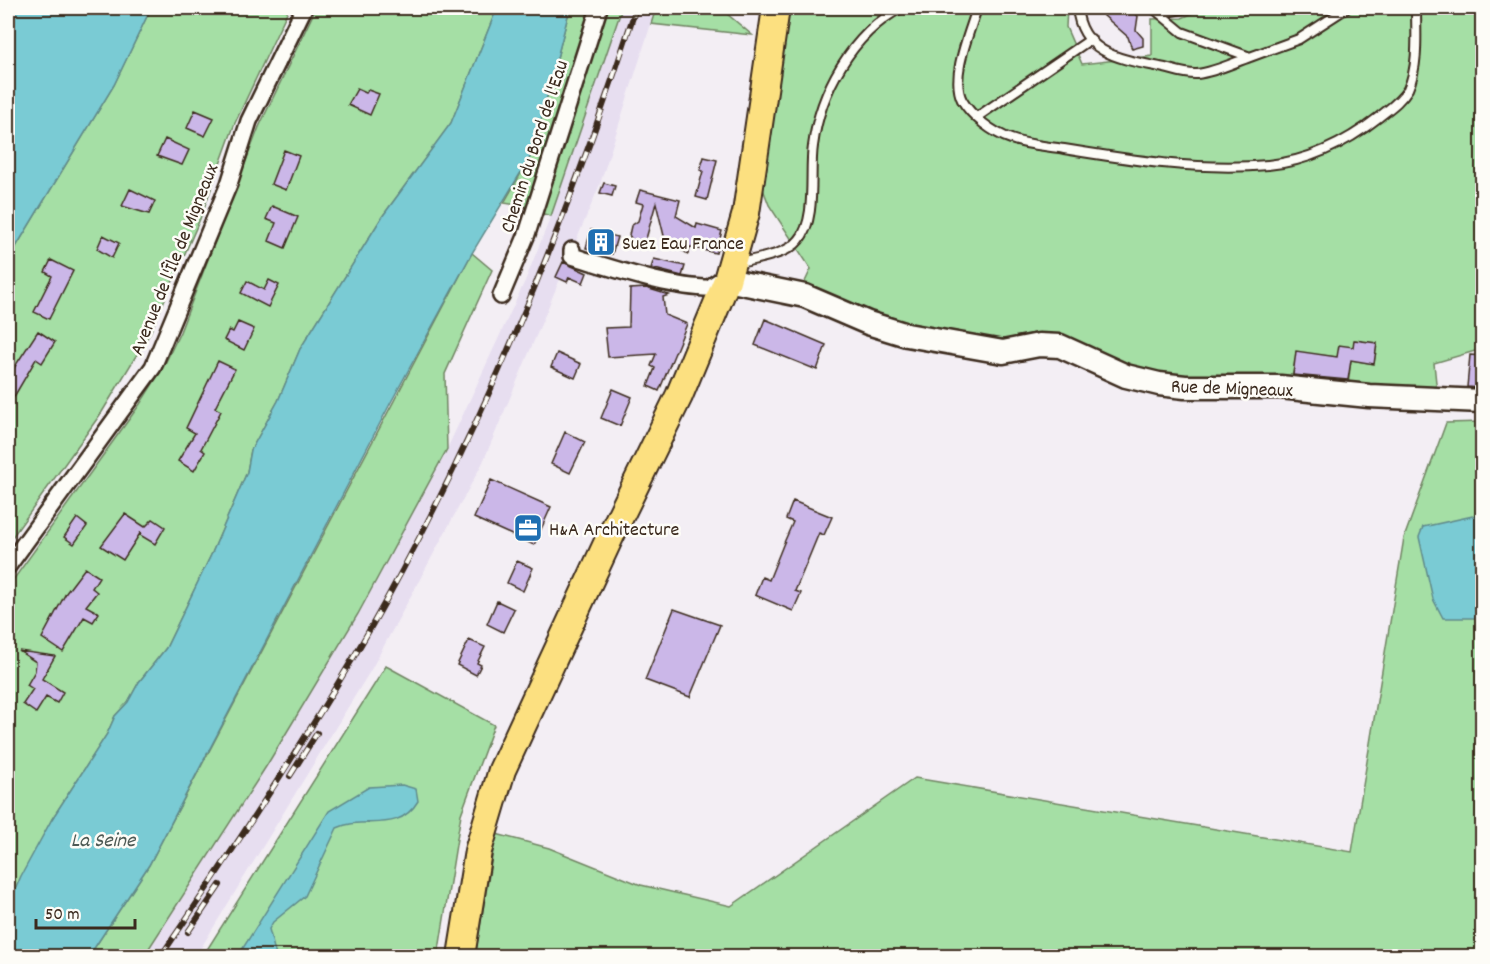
<svg xmlns="http://www.w3.org/2000/svg" width="1490" height="964" font-family="Dekko,sans-serif">
	<style>
		.built { fill: #e7def0 }
		.green { fill: #a5dfa5; stroke: #708462; stroke-width: 1.5 }
		.water { fill: #7acbd4; stroke: #618b8b; stroke-width: 1.5 }
		.building { fill: #cbb7e8; stroke: #3b2a1e; stroke-width: 1.5 }
		.lines { fill: none; stroke-linecap: round; stroke-linejoin: round }
		.lane-casing { stroke: #3b2a1e; stroke-width: 12 }
		.street-casing { stroke: #3b2a1e; stroke-width: 20 }
		.secondary-casing { stroke: #3b2a1e; stroke-width: 27 }
		.primary-casing { stroke: #3b2a1e; stroke-width: 30 }
		.lane { stroke: #fdfcf7; stroke-width: 8 }
		.street { stroke: #fdfcf7; stroke-width: 15 }
		.secondary { stroke: #fdfcf7; stroke-width: 22 }
		.primary { stroke: #fce080; stroke-width: 26 }
		.rail-casing { stroke: #3b2a1e; stroke-width: 6 }
		.rail { stroke: #fdfcf7; stroke-width: 4; stroke-dasharray: 11; stroke-linecap: butt }
		.labels { text-anchor: middle; stroke-width: 5; stroke-linejoin: round; paint-order: stroke }
		.street-label { font-size: 20px; fill: #3b2a1e; stroke: #fdfcf7 }
		.poi-label { font-size: 20px; fill: #3b2a1e; stroke: #fdfcf7; text-anchor: start }
		.water-label { font-size: 21px; font-style: italic; fill: #4e5a55; stroke: #fdfcf7 }
	</style>
	<rect width="100%" height="100%" fill="#f3eef4"/>
	<filter id="ink" filterUnits="userSpaceOnUse"><feTurbulence type="fractalNoise" baseFrequency=".0167" numOctaves="2"/><feDisplacementMap in="SourceGraphic" scale="12" xChannelSelector="R" yChannelSelector="G"/><feConvolveMatrix kernelMatrix="1 2 1 2 8 2 1 2 1" color-interpolation-filters="sRGB"/></filter>
	<g filter="url(#ink)">
		<!-- built -->
		<path class="built" d="M 622,8 L 656,8 L 600,184 L 483,462 L 372,668 L 196,956 L 144,956 L 267,765 L 358,614 L 447,449 L 525,281 L 551,216 Z"/>
		<!-- green -->
		<path class="green" d="M 151,8 L 289,8 L 235,123 L 200,219 L 150,333 L 102,412 L 8,543 L 8,260 L 114,85 Z
			M 316,8 L 497,8 L 451,123 L 382,217 L 300,349 L 278,401 L 251,450 L 247,472 L 212,553 L 166,648 L 139,682 L 128,702 L 115,716 L 107,734 L 52,819 L 8,906 L 8,587 L 140,404 L 163,368 L 180,332 L 259,127 Z
			M 570,8 L 594,8 L 530,207 L 504,203 L 532,154 Z
			M 604,8 L 622,8 L 551,216 L 540,213 Z
			M 656,8 L 720,8 L 752,35 L 651,24 Z
			M 787,8 L 1067,8 L 1066,27 L 1082,64 L 1152,56 L 1152,19 L 1182,18 L 1204,8 L 1482,8 L 1482,349 L 1434,363 L 1437,393 L 1348,386 L 1351,360 L 1374,364 L 1377,344 L 1355,340 L 1353,348 L 1337,357 L 1296,352 L 1292,380 L 1190,378 L 1146,372 L 1092,351 L 1061,334 L 997,346 L 891,323 L 802,288 L 811,269 L 769,205 L 760,181 Z
			M 472,253 L 492,270 L 445,374 L 447,449 L 358,614 L 267,765 L 144,956 L 89,956 L 149,865 Z
			M 1482,422 L 1482,956 L 475,956 L 496,834 L 549,848 L 641,885 L 731,906 L 915,778 L 1352,852 L 1404,538 L 1446,423 Z
			M 386,666 L 494,725 L 461,814 L 438,956 L 203,956 Z"/>
		<!-- water -->
		<path class="water" d="M 8,8 L 151,8 L 114,85 L 8,260 Z
			M 497,8 L 570,8 L 532,154 L 472,253 L 390,404 L 149,865 L 89,956 L 8,956 L 8,906 L 21,876 L 52,819 L 107,734 L 115,716 L 128,702 L 139,682 L 166,648 L 212,553 L 247,472 L 251,450 L 278,401 L 300,349 L 382,217 L 451,123 Z
			M 1482,514 L 1482,618 L 1443,618 L 1433,599 L 1419,537 L 1423,527 Z
			M 402,785 L 416,789 L 418,801 C 398,835 364,815 337,828 L 305,896 L 273,922 L 269,929 L 276,956 L 238,956 L 329,811 L 369,787 Z"/>
		<!-- building -->
		<path class="building" d="M 1095,8 L 1126,8 L 1138,16 L 1136,30 L 1143,38 L 1143,46 L 1132,49 L 1128,37 Z
			M 357,89 L 366,93 L 368,90 L 379,94 L 370,115 L 348,105 Z
			M 195,110 L 214,118 L 205,136 L 187,128 Z
			M 165,139 L 189,150 L 182,165 L 157,156 Z
			M 284,150 L 299,156 L 286,190 L 271,184 Z
			M 704,157 L 717,160 L 707,200 L 696,197 L 703,171 L 700,170 Z
			M 604,183 L 615,186 L 612,196 L 600,193 Z
			M 130,189 L 155,201 L 149,214 L 122,206 Z
			M 640,190 L 680,200 L 676,216 L 696,228 L 697,224 L 722,231 L 716,253 L 690,247 L 688,254 L 665,240 L 656,203 L 646,239 L 641,242 L 632,240 L 629,235 L 631,226 L 638,221 L 643,204 L 636,202 Z
			M 272,206 L 298,217 L 285,248 L 269,241 L 276,223 L 266,219 Z
			M 591,230 L 617,237 L 612,254 L 586,248 Z
			M 103,235 L 119,243 L 112,258 L 97,249 Z
			M 654,259 L 685,266 L 682,276 L 651,268 Z
			M 51,260 L 73,271 L 49,319 L 34,312 L 52,276 L 45,272 Z
			M 563,262 L 587,273 L 583,283 L 569,277 L 567,282 L 556,277 Z
			M 269,280 L 279,285 L 268,307 L 241,293 L 247,281 L 264,290 Z
			M 646,288 L 669,295 L 663,297 L 665,315 L 687,324 L 659,391 L 648,386 L 655,368 L 651,366 L 656,354 L 608,357 L 605,328 L 629,327 L 630,289 Z
			M 765,319 L 826,345 L 817,370 L 755,345 Z
			M 238,322 L 254,329 L 244,350 L 224,340 L 229,330 L 233,332 Z
			M 38,331 L 55,342 L 42,363 L 36,359 L 8,407 L 8,377 Z
			M 1354,340 L 1377,343 L 1374,364 L 1351,360 L 1348,380 L 1293,375 L 1296,351 L 1337,357 L 1339,345 L 1353,347 Z
			M 557,353 L 581,364 L 575,378 L 551,367 Z
			M 1470,355 L 1482,356 L 1482,388 L 1467,387 Z
			M 218,361 L 235,369 L 215,408 L 221,411 L 201,449 L 205,452 L 194,471 L 178,461 L 195,433 L 186,428 Z
			M 613,389 L 632,397 L 620,426 L 601,418 Z
			M 565,432 L 585,442 L 570,473 L 551,464 Z
			M 491,480 L 551,507 L 534,545 L 474,518 Z
			M 793,501 L 832,517 L 824,535 L 819,533 L 795,591 L 801,593 L 793,611 L 755,595 L 762,577 L 769,580 L 783,545 L 793,522 L 786,519 Z
			M 125,514 L 145,527 L 153,519 L 165,527 L 155,544 L 140,535 L 141,532 L 123,560 L 101,546 Z
			M 77,518 L 87,526 L 74,544 L 64,537 Z
			M 517,561 L 533,568 L 523,591 L 507,583 Z
			M 85,568 L 99,577 L 92,588 L 97,592 L 86,606 L 99,613 L 93,622 L 84,617 L 63,652 L 42,638 L 66,593 Z
			M 497,601 L 514,609 L 503,632 L 487,624 Z
			M 674,609 L 720,625 L 690,697 L 645,680 Z
			M 469,640 L 485,647 L 477,663 L 481,665 L 476,675 L 457,665 Z
			M 19,651 L 55,656 L 42,679 L 63,692 L 57,703 L 46,697 L 36,713 L 23,704 L 33,689 L 27,685 L 35,671 L 36,662 Z"/>
		<g class="lines">
			<!-- lane casing -->
			<g class="lane-casing">
				<path id="lane" d="M 977,8 C 970,32 950,76 962,100 C 971,116 993,133 1011,139 C 1027,145 1047,146 1064,149 C 1131,160 1200,171 1268,165 C 1310,161 1346,143 1379,117 C 1389,109 1401,101 1408,89 C 1419,65 1416,33 1416,8
					M 1077,8 C 1082,55 1122,59 1160,67 C 1171,69 1186,75 1197,74 C 1215,72 1233,63 1250,57
					M 1153,8 L 1182,32 L 1250,57 L 1299,39 L 1347,8
					M 1156,9 L 1166,12 L 1188,8
					M 977,117 L 1091,39
					M 744,262 C 760,258 788,254 799,240 C 817,219 809,172 813,146 C 820,91 852,34 901,8"/>
			</g>
			<!-- street casing -->
			<g class="street-casing">
				<path id="street" d="M 572,250 L 572,256 C 612,268 675,290 715,288
					M 501,296 L 527,234 L 599,8
					M 8,566 L 153,367 L 229,184 L 249,121 L 304,8"/>
			</g>
			<!-- secondary casing -->
			<g class="secondary-casing">
				<path id="secondary" d="M 715,288 L 727,280 L 805,296 L 868,323 L 907,335 L 1003,352 L 1039,345 L 1060,346 L 1126,376 L 1159,384 L 1185,387 L 1280,387 L 1369,396 L 1482,401"/>
			</g>
			<!-- primary casing -->
			<g class="primary-casing">
				<path id="primary" d="M 461,956 L 478,851 L 502,770 L 610,537 L 679,396 L 727,280 L 746,213 L 776,8"/>
			</g>
			<!-- lane -->
			<use href="#lane" class="lane"/>
			<!-- street -->
			<use href="#street" class="street"/>
			<!-- secondary -->
			<use href="#secondary" class="secondary"/>
			<!-- primary -->
			<use href="#primary" class="primary"/>
			<!-- rail casing -->
			<g class="rail-casing">
				<path id="rail" d="M 290,776 L 317,733
					M 188,932 L 220,885
					M 161,956 C 232,852 302,746 366,636 C 479,438 566,225 636,8"/>
			</g>
			<!-- rail -->
			<use href="#rail" class="rail"/>
		</g>
	</g>
	<!-- icons -->
	<defs>
		<g id="building-square" transform="scale(1.5)"><rect x="-9" y="-9" width="18" height="18" rx="4" fill="#1f6fb2" stroke="#fdfcf7"/><path d="M-4-6H4V6H1V3H-1V6H-4ZM-2.5-4.3h1.7v1.8h-1.7ZM.8-4.3h1.7v1.8H.8ZM-2.5-1h1.7V.8h-1.7ZM.8-1h1.7V.8H.8Z" fill="#fff"/></g>
		<g id="office-square" transform="scale(1.5)"><rect x="-9" y="-9" width="18" height="18" rx="4" fill="#1f6fb2" stroke="#fdfcf7"/><path d="M-6-3h4V-5.5h4V-3h4V5H-6ZM-1-4.5V-3h2v-1.5ZM-6 0V1H6V0Z" fill="#fff"/></g>
	</defs>
	<g fill-rule="evenodd">
		<use href="#building-square" x="601" y="242"/>
		<use href="#office-square" x="528" y="528"/>
	</g>
	<g class="labels">
		<!-- street labels -->
		<g class="street-label">
			<text transform="translate(533 146) rotate(-72)" y="7">Chemin du Bord de l'Eau</text>
			<text transform="translate(173 259) rotate(-68)" y="7">Avenue de l'Île de Migneaux</text>
			<text transform="translate(1232 387) rotate(2)" y="7">Rue de Migneaux</text>
		</g>
		<!-- poi labels -->
		<g class="poi-label">
			<text x="622" y="249">Suez Eau France</text>
			<text x="549" y="535">H&amp;A Architecture</text>
		</g>
		<!-- water labels -->
		<g class="water-label">
			<text x="103" y="846">La Seine</text>
		</g>
	</g>
	<!-- margin -->
	<rect width="1490" height="964" fill="none" stroke="#fdfcf7" stroke-width="30"/>
	<rect x="15" y="15" width="1460" height="934" fill="none" stroke="#3b2a1e" stroke-width="2" filter="url(#ink)"/>
	<!-- scale -->
	<path d="M36 919v9h99v-9" fill="none" stroke="#3b2a1e" stroke-width="3"/>
	<text x="45" y="919" font-size="18" fill="#3b2a1e" stroke="#fdfcf7" stroke-width="4.5" paint-order="stroke">50 m</text>
</svg>
